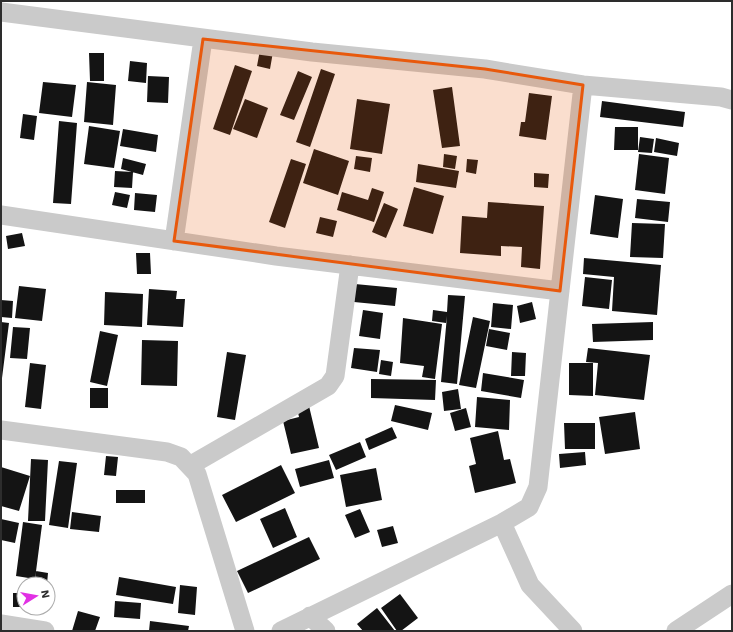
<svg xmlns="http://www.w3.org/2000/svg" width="733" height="632" font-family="'Work Sans',sans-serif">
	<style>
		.building { fill: #141414 }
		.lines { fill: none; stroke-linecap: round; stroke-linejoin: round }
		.minor { stroke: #cacaca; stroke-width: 19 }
		.marked { fill: #e8590c; fill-opacity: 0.2; stroke: #e8590c; stroke-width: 3; stroke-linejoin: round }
	</style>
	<rect width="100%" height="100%" fill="#fff"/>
	<!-- building -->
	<path class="building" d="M 260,50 L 273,52 L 270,69 L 257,66 Z
		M 89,53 L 104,53 L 104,81 L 90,81 Z
		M 130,61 L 147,63 L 146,83 L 128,81 Z
		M 235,65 L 252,71 L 230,135 L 213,129 Z
		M 321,69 L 335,74 L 310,147 L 296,142 Z
		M 298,71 L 312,77 L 294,120 L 280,115 Z
		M 148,76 L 169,77 L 168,103 L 147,102 Z
		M 43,82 L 76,85 L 72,117 L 39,113 Z
		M 87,82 L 116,85 L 113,125 L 84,122 Z
		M 452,87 L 460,146 L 442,148 L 433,90 Z
		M 529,93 L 552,96 L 546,140 L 519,136 L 521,122 L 525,122 Z
		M 245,99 L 268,108 L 257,138 L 233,129 Z
		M 357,99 L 390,104 L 382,154 L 350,149 Z
		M 602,101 L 685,112 L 683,127 L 600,117 Z
		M 23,114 L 37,116 L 34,140 L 20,138 Z
		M 59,121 L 77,123 L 71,204 L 53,203 Z
		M 89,126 L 120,131 L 114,168 L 84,164 Z
		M 615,127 L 638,127 L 638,150 L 614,150 Z
		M 123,129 L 158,135 L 156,152 L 120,146 Z
		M 640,137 L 654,139 L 652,153 L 638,152 Z
		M 656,138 L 679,143 L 677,156 L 654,152 Z
		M 314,149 L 349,161 L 338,195 L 303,183 Z
		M 444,154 L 457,156 L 455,169 L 443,167 Z
		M 639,154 L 669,158 L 665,194 L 635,190 Z
		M 356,156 L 372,158 L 370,172 L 354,169 Z
		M 123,158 L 146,164 L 143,175 L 121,169 Z
		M 291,159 L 306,164 L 285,228 L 269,222 Z
		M 467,159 L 478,160 L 476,174 L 466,172 Z
		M 418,164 L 459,171 L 456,188 L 416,182 Z
		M 115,171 L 133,172 L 132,188 L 114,187 Z
		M 534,173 L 549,174 L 548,188 L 534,187 Z
		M 414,187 L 444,196 L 433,234 L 403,226 Z
		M 372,188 L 384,192 L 374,222 L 337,210 L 342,192 L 368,200 Z
		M 115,192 L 130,195 L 127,208 L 112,205 Z
		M 135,193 L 157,195 L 155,212 L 134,210 Z
		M 595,195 L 623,199 L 618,238 L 590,234 Z
		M 637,199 L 670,202 L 668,222 L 635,218 Z
		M 488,202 L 544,206 L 540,269 L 521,267 L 522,247 L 501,246 L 501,256 L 460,253 L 462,216 L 487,218 Z
		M 384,203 L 398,209 L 386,238 L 372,232 Z
		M 320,217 L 337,221 L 333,237 L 316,233 Z
		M 632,223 L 665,224 L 663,258 L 630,257 Z
		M 22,233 L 25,246 L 8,249 L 6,236 Z
		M 136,253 L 150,253 L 151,274 L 137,274 Z
		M 584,258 L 661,265 L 657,315 L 612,311 L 614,277 L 583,274 Z
		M 585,277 L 612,280 L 609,309 L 582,306 Z
		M 355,284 L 397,288 L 395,306 L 354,302 Z
		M 19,286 L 46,289 L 42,321 L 15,318 Z
		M 149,289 L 177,291 L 176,299 L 185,299 L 183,327 L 147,325 Z
		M 105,292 L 143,294 L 142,327 L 104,325 Z
		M 448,295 L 465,296 L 457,384 L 441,382 L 447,316 L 446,323 L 432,321 L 433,310 L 447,312 Z
		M 1,300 L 13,301 L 12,318 L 1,317 Z
		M 532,302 L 536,319 L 520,323 L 517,306 Z
		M 493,303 L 513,305 L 511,329 L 491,327 Z
		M 363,310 L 383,313 L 380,339 L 359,336 Z
		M 473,317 L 490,321 L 476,388 L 459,385 Z
		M 403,318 L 442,324 L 435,379 L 422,377 L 424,366 L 400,363 Z
		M 1,322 L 9,323 L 2,378 L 1,378 Z
		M 653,322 L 653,340 L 593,342 L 592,324 Z
		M 13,327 L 30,328 L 27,359 L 10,358 Z
		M 489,329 L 510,333 L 507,350 L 486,346 Z
		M 100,331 L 118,335 L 107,386 L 90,382 Z
		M 142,340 L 178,341 L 177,386 L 141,385 Z
		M 354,348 L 380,350 L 377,372 L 351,368 Z
		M 588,348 L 650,355 L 644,400 L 595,395 L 598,363 L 586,362 Z
		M 227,352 L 246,355 L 235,420 L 217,417 Z
		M 512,352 L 526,353 L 525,376 L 511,376 Z
		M 381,360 L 393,362 L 391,376 L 379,374 Z
		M 30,363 L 46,365 L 41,409 L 25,407 Z
		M 569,363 L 593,363 L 593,396 L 569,395 Z
		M 483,373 L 524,380 L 521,398 L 481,391 Z
		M 371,379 L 436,380 L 435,400 L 371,398 Z
		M 90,388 L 108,388 L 108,408 L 90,408 Z
		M 458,389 L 461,409 L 444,411 L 442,392 Z
		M 477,397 L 510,400 L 509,430 L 475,427 Z
		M 395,405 L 432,413 L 428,430 L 391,421 Z
		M 309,406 L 319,448 L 291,454 L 283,421 L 299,417 L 297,408 Z
		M 466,408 L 471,427 L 455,431 L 450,413 Z
		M 635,412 L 640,449 L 605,454 L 599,417 Z
		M 564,423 L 595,423 L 595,449 L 565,449 Z
		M 392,427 L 397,438 L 369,450 L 365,439 Z
		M 498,431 L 504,460 L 510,459 L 516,483 L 475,493 L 469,466 L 476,464 L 470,438 Z
		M 360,442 L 366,457 L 336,470 L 329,455 Z
		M 585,452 L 586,465 L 560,468 L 559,454 Z
		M 106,456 L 118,457 L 116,476 L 104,475 Z
		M 31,459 L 48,460 L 45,521 L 28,521 Z
		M 329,460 L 334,478 L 300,487 L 295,469 Z
		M 59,461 L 77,463 L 68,528 L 49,525 Z
		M 281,465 L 295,493 L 236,522 L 222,495 Z
		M 1,467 L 30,476 L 19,511 L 1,506 Z
		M 376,468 L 382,500 L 346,507 L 340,475 Z
		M 116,490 L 145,490 L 145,503 L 116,503 Z
		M 285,508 L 297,537 L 273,548 L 260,519 Z
		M 360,509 L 370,532 L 355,538 L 345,515 Z
		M 72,512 L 101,516 L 99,532 L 70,529 Z
		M 1,519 L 19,523 L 15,543 L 1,540 Z
		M 23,522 L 42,525 L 35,579 L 16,576 Z
		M 393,526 L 398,543 L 382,547 L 377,530 Z
		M 309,537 L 320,559 L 248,593 L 237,571 Z
		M 36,571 L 48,573 L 47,584 L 35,584 Z
		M 119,577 L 176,587 L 173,604 L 116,595 Z
		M 180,585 L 197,587 L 195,615 L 178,613 Z
		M 13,593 L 24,593 L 24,607 L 13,607 Z
		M 400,594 L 418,618 L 401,631 L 397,631 L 381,608 Z
		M 115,601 L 141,603 L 140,619 L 114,617 Z
		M 377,608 L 395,631 L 363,631 L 357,624 Z
		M 78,611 L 100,617 L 95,631 L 72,631 Z
		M 150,621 L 189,626 L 188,631 L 149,631 Z"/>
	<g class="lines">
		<!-- minor -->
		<path class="minor" d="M 1,12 L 312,52 L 485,69 L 583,85 L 721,97 L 732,100
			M 1,215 L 276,256 L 560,291
			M 174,241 L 203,39
			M 1,430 L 167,452 L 181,457 L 197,474 L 245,631
			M 191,465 L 328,386 L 335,376 L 350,265
			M 502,523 L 530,585 L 573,631
			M 310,616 L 326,631
			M 1,624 L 45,631
			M 281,631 L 502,523 L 529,507 L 538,487 L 583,85
			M 676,631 L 732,594"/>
	</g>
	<!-- marked area -->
	<path class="marked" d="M 203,39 L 485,69 L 583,85 L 560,291 L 174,241 Z"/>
	<!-- border -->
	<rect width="733" height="632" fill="none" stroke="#2d2d2d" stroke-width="4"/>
	<!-- north arrow -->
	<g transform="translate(36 596) rotate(79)"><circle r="19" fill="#ffffff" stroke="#ababab"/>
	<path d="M0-3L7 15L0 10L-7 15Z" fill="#e130e4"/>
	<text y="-6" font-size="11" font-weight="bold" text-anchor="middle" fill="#2d2d2d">N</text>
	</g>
</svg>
